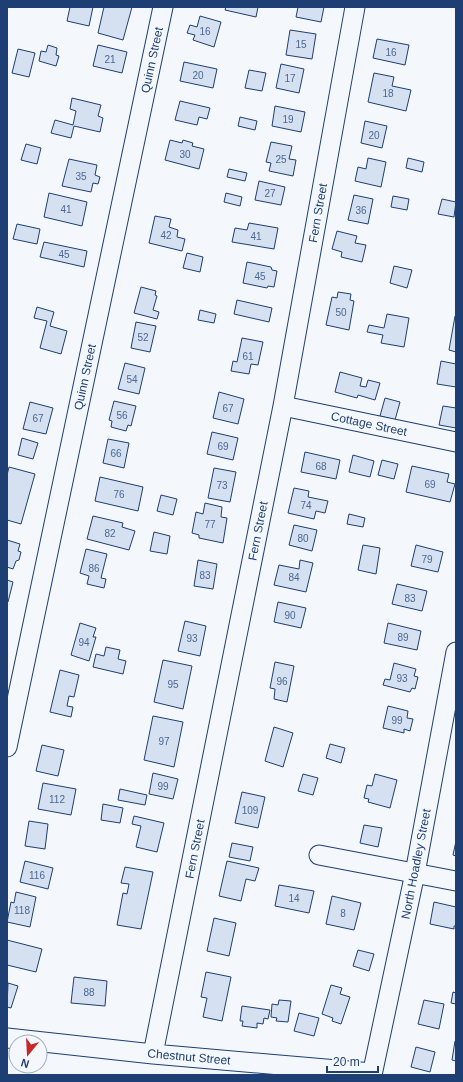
<svg xmlns="http://www.w3.org/2000/svg" width="463" height="1082" font-family="Helvetica,sans-serif">
	<style>
		.building { fill: #d5e0f0; stroke: #1d3f73 }
		.lines { fill: none; stroke-linecap: round; stroke-linejoin: round }
		.minor-casing { stroke: #1d3f73; stroke-width: 21 }
		.minor { stroke: #f4f7fb; stroke-width: 19 }
		.labels { text-anchor: middle; stroke-width: 3; stroke-linejoin: round; paint-order: stroke }
		.number-label { font-size: 10px; fill: #4b6792 }
		.street-label { font-size: 12px; fill: #1d3f73; stroke: #f4f7fb }
	</style>
	<rect width="100%" height="100%" fill="#f4f7fb"/>
	<!-- building -->
	<path class="building" d="M 70,7 L 93,7 L 89,26 L 67,21 Z
		M 104,7 L 132,7 L 123,40 L 98,33 Z
		M 226,7 L 258,7 L 256,17 L 225,10 Z
		M 298,7 L 324,7 L 321,22 L 296,17 Z
		M 200,16 L 221,22 L 214,47 L 193,40 L 195,35 L 187,33 L 190,25 L 197,27 Z
		M 290,30 L 316,34 L 312,59 L 286,55 Z
		M 377,39 L 409,45 L 405,65 L 373,58 Z
		M 48,45 L 57,48 L 56,55 L 59,56 L 56,66 L 39,61 L 41,51 L 46,52 Z
		M 98,45 L 127,52 L 122,73 L 93,66 Z
		M 18,49 L 35,53 L 29,77 L 12,73 Z
		M 184,62 L 217,69 L 213,88 L 180,81 Z
		M 281,64 L 304,69 L 299,93 L 276,88 Z
		M 249,70 L 266,73 L 262,91 L 245,88 Z
		M 374,73 L 394,77 L 392,86 L 411,90 L 406,111 L 368,102 Z
		M 72,98 L 101,105 L 98,116 L 103,118 L 100,132 L 74,126 L 71,138 L 51,133 L 55,120 L 73,125 L 76,111 L 70,109 Z
		M 180,101 L 210,108 L 207,119 L 199,117 L 197,125 L 175,120 Z
		M 275,106 L 305,112 L 301,132 L 272,126 Z
		M 240,117 L 257,121 L 255,130 L 238,126 Z
		M 365,121 L 387,126 L 382,148 L 361,143 Z
		M 170,140 L 182,143 L 183,140 L 193,143 L 192,146 L 204,149 L 199,169 L 165,160 Z
		M 271,142 L 292,146 L 289,159 L 296,160 L 293,176 L 269,171 L 271,163 L 266,162 Z
		M 26,144 L 41,148 L 37,164 L 21,160 Z
		M 368,158 L 386,162 L 381,187 L 355,181 L 358,167 L 366,169 Z
		M 408,158 L 424,162 L 422,172 L 406,168 Z
		M 69,159 L 97,165 L 95,175 L 100,177 L 98,184 L 93,183 L 91,192 L 62,186 Z
		M 229,169 L 247,173 L 245,181 L 227,177 Z
		M 259,181 L 285,187 L 281,205 L 255,200 Z
		M 49,193 L 87,202 L 82,226 L 44,217 Z
		M 226,193 L 242,197 L 240,206 L 224,202 Z
		M 354,195 L 373,199 L 368,224 L 348,220 Z
		M 393,196 L 409,199 L 407,210 L 391,207 Z
		M 442,199 L 456,202 L 454,217 L 438,214 Z
		M 155,216 L 171,219 L 169,227 L 178,230 L 177,237 L 185,239 L 182,251 L 149,243 Z
		M 249,223 L 278,228 L 274,249 L 232,242 L 235,228 L 247,230 Z
		M 17,224 L 40,229 L 37,244 L 13,239 Z
		M 337,231 L 357,236 L 355,243 L 366,245 L 362,262 L 341,257 L 342,252 L 332,249 Z
		M 44,242 L 87,251 L 84,267 L 40,257 Z
		M 187,253 L 203,257 L 200,272 L 183,268 Z
		M 247,262 L 271,267 L 272,270 L 277,271 L 274,287 L 268,286 L 267,288 L 243,283 Z
		M 394,266 L 412,270 L 407,288 L 390,283 Z
		M 141,287 L 156,291 L 155,295 L 157,296 L 153,310 L 159,312 L 157,319 L 134,313 Z
		M 338,292 L 351,294 L 350,300 L 354,301 L 349,330 L 326,325 L 332,297 L 337,298 Z
		M 237,300 L 272,308 L 269,322 L 234,314 Z
		M 37,307 L 54,312 L 50,326 L 67,331 L 61,354 L 40,348 L 47,321 L 34,318 Z
		M 200,310 L 216,314 L 214,323 L 198,320 Z
		M 387,314 L 409,318 L 404,347 L 381,343 L 383,335 L 367,332 L 369,325 L 384,328 Z
		M 455,316 L 456,316 L 456,352 L 449,350 Z
		M 136,322 L 156,326 L 150,352 L 131,348 Z
		M 242,338 L 263,342 L 258,365 L 251,364 L 249,374 L 231,371 L 233,361 L 237,362 Z
		M 441,361 L 456,364 L 456,387 L 437,384 Z
		M 125,363 L 145,368 L 139,394 L 118,389 Z
		M 340,372 L 362,378 L 360,386 L 366,387 L 368,380 L 380,383 L 375,400 L 358,395 L 357,398 L 335,392 Z
		M 219,392 L 244,399 L 238,424 L 213,418 Z
		M 385,398 L 400,402 L 395,420 L 380,416 Z
		M 114,401 L 136,406 L 131,426 L 128,425 L 126,431 L 111,427 L 112,421 L 109,420 Z
		M 30,402 L 53,408 L 46,434 L 23,429 Z
		M 443,406 L 456,408 L 456,428 L 439,425 Z
		M 212,432 L 238,438 L 233,460 L 207,454 Z
		M 22,438 L 38,443 L 33,459 L 18,455 Z
		M 108,439 L 129,443 L 124,468 L 103,463 Z
		M 305,452 L 340,460 L 336,479 L 301,472 Z
		M 353,455 L 374,461 L 370,477 L 349,472 Z
		M 382,460 L 398,464 L 394,479 L 378,475 Z
		M 412,466 L 449,474 L 447,482 L 455,484 L 450,502 L 406,492 Z
		M 9,467 L 35,474 L 21,524 L 7,520 L 7,475 Z
		M 214,468 L 236,472 L 230,502 L 208,498 Z
		M 100,477 L 143,487 L 138,511 L 95,501 Z
		M 294,488 L 309,491 L 308,497 L 328,501 L 325,513 L 316,511 L 314,519 L 288,513 Z
		M 161,495 L 177,499 L 173,515 L 157,511 Z
		M 205,503 L 222,507 L 221,517 L 227,518 L 223,543 L 199,538 L 199,535 L 192,533 L 196,512 L 203,514 Z
		M 349,514 L 365,518 L 363,527 L 347,524 Z
		M 93,516 L 123,523 L 122,527 L 135,531 L 129,550 L 87,539 Z
		M 294,525 L 317,530 L 312,551 L 289,545 Z
		M 154,532 L 170,536 L 167,554 L 150,551 Z
		M 7,540 L 20,544 L 18,551 L 21,552 L 19,560 L 16,561 L 13,569 L 7,567 Z
		M 363,545 L 380,548 L 376,574 L 358,570 Z
		M 416,545 L 443,552 L 438,572 L 411,566 Z
		M 86,549 L 107,554 L 101,578 L 106,579 L 104,588 L 87,584 L 89,576 L 80,573 Z
		M 198,560 L 217,564 L 213,589 L 194,586 Z
		M 300,560 L 313,563 L 306,592 L 274,585 L 279,565 L 299,569 Z
		M 7,580 L 13,582 L 8,602 L 7,601 Z
		M 397,584 L 427,591 L 422,611 L 392,604 Z
		M 278,602 L 306,608 L 301,628 L 274,622 Z
		M 185,621 L 206,626 L 200,656 L 178,651 Z
		M 80,623 L 96,628 L 93,637 L 96,637 L 89,661 L 71,655 Z
		M 388,623 L 421,631 L 417,650 L 384,643 Z
		M 106,647 L 120,650 L 118,659 L 126,661 L 123,674 L 93,667 L 96,654 L 104,656 Z
		M 163,660 L 192,666 L 183,709 L 154,702 Z
		M 275,662 L 294,666 L 287,702 L 274,699 L 275,689 L 270,688 Z
		M 394,663 L 416,669 L 414,676 L 418,677 L 415,689 L 412,688 L 410,692 L 383,685 L 385,679 L 390,680 Z
		M 60,670 L 79,675 L 74,697 L 69,696 L 67,706 L 73,707 L 71,717 L 50,712 Z
		M 388,706 L 408,711 L 407,718 L 413,719 L 410,731 L 404,729 L 404,733 L 383,728 Z
		M 153,716 L 183,722 L 174,767 L 144,760 Z
		M 274,727 L 293,733 L 283,767 L 265,761 Z
		M 330,744 L 345,748 L 341,763 L 326,758 Z
		M 42,745 L 64,750 L 58,776 L 36,771 Z
		M 153,773 L 178,779 L 173,799 L 149,794 Z
		M 303,774 L 318,778 L 313,795 L 298,791 Z
		M 375,774 L 397,780 L 390,808 L 368,802 L 369,799 L 364,798 L 367,785 L 372,786 Z
		M 43,783 L 76,789 L 71,815 L 38,809 Z
		M 120,789 L 147,795 L 145,805 L 118,800 Z
		M 242,792 L 265,797 L 258,828 L 235,823 Z
		M 103,804 L 123,808 L 120,823 L 101,820 Z
		M 134,816 L 164,823 L 157,852 L 136,847 L 141,826 L 132,824 Z
		M 29,821 L 48,824 L 45,849 L 25,846 Z
		M 364,825 L 382,828 L 378,847 L 360,843 Z
		M 456,841 L 456,856 L 453,855 Z
		M 232,843 L 253,847 L 250,861 L 229,857 Z
		M 25,861 L 53,868 L 48,889 L 20,882 Z
		M 227,861 L 259,868 L 255,881 L 246,879 L 241,901 L 219,896 Z
		M 125,867 L 153,872 L 141,929 L 117,925 L 123,893 L 127,894 L 129,884 L 121,883 Z
		M 279,885 L 314,891 L 309,913 L 275,906 Z
		M 16,892 L 36,897 L 30,927 L 7,922 L 11,902 L 14,903 Z
		M 332,896 L 361,903 L 354,930 L 326,924 Z
		M 434,902 L 456,907 L 456,926 L 454,926 L 454,929 L 430,924 Z
		M 214,918 L 236,923 L 229,956 L 207,951 Z
		M 7,940 L 42,949 L 36,972 L 7,965 Z
		M 358,950 L 374,954 L 369,971 L 353,966 Z
		M 206,972 L 231,977 L 222,1021 L 203,1017 L 207,998 L 201,997 Z
		M 74,977 L 107,981 L 105,1006 L 71,1003 Z
		M 8,983 L 18,986 L 11,1008 L 7,1007 Z
		M 331,985 L 342,988 L 340,994 L 350,997 L 341,1024 L 332,1021 L 333,1018 L 322,1014 Z
		M 453,992 L 456,993 L 456,1004 L 451,1003 Z
		M 279,1000 L 291,1001 L 288,1022 L 276,1021 L 277,1018 L 271,1017 L 272,1004 L 278,1005 Z
		M 424,1000 L 444,1004 L 439,1029 L 418,1024 Z
		M 242,1006 L 270,1010 L 268,1019 L 264,1018 L 263,1024 L 257,1023 L 257,1028 L 242,1026 L 243,1021 L 240,1021 Z
		M 299,1013 L 319,1018 L 314,1036 L 294,1031 Z
		M 455,1041 L 456,1041 L 456,1061 L 452,1060 Z
		M 416,1047 L 435,1052 L 430,1072 L 411,1067 Z"/>
	<g class="lines">
		<!-- minor casing -->
		<g class="minor-casing">
			<path id="minor" d="M 283,406 L 456,442
				M 7,747 L 163,7
				M 319,855 L 456,881
				M 7,1038 L 153,1054 L 372,1073
				M 153,1054 L 283,406 L 355,7
				M 372,1075 L 415,873 L 456,652"/>
		</g>
		<!-- minor -->
		<use href="#minor" class="minor"/>
	</g>
	<g class="labels">
		<!-- number labels -->
		<g class="number-label">
			<text x="205" y="35">16</text>
			<text x="301" y="48">15</text>
			<text x="391" y="56">16</text>
			<text x="110" y="63">21</text>
			<text x="198" y="79">20</text>
			<text x="290" y="82">17</text>
			<text x="388" y="97">18</text>
			<text x="288" y="123">19</text>
			<text x="374" y="139">20</text>
			<text x="185" y="158">30</text>
			<text x="281" y="163">25</text>
			<text x="81" y="180">35</text>
			<text x="270" y="197">27</text>
			<text x="66" y="213">41</text>
			<text x="361" y="214">36</text>
			<text x="166" y="239">42</text>
			<text x="256" y="240">41</text>
			<text x="64" y="258">45</text>
			<text x="260" y="280">45</text>
			<text x="341" y="316">50</text>
			<text x="143" y="341">52</text>
			<text x="248" y="360">61</text>
			<text x="132" y="383">54</text>
			<text x="228" y="412">67</text>
			<text x="122" y="419">56</text>
			<text x="38" y="422">67</text>
			<text x="223" y="450">69</text>
			<text x="116" y="457">66</text>
			<text x="321" y="470">68</text>
			<text x="430" y="488">69</text>
			<text x="222" y="489">73</text>
			<text x="119" y="498">76</text>
			<text x="306" y="509">74</text>
			<text x="210" y="528">77</text>
			<text x="110" y="537">82</text>
			<text x="303" y="542">80</text>
			<text x="427" y="563">79</text>
			<text x="94" y="572">86</text>
			<text x="205" y="579">83</text>
			<text x="294" y="581">84</text>
			<text x="410" y="602">83</text>
			<text x="290" y="619">90</text>
			<text x="403" y="641">89</text>
			<text x="192" y="642">93</text>
			<text x="84" y="646">94</text>
			<text x="402" y="682">93</text>
			<text x="282" y="685">96</text>
			<text x="173" y="688">95</text>
			<text x="397" y="724">99</text>
			<text x="164" y="745">97</text>
			<text x="163" y="790">99</text>
			<text x="57" y="803">112</text>
			<text x="250" y="814">109</text>
			<text x="37" y="879">116</text>
			<text x="294" y="902">14</text>
			<text x="22" y="914">118</text>
			<text x="343" y="917">8</text>
			<text x="89" y="996">88</text>
		</g>
		<!-- street labels -->
		<g class="street-label">
			<text transform="translate(152 60) rotate(-78)" y="4">Quinn Street</text>
			<text transform="translate(318 213) rotate(-80)" y="4">Fern Street</text>
			<text transform="translate(85 377) rotate(-78)" y="4">Quinn Street</text>
			<text transform="translate(369 424) rotate(12)" y="4">Cottage Street</text>
			<text transform="translate(258 531) rotate(-79)" y="4">Fern Street</text>
			<text transform="translate(195 849) rotate(-79)" y="4">Fern Street</text>
			<text transform="translate(416 864) rotate(-79)" y="4">North Hoadley Street</text>
			<text transform="translate(189 1057) rotate(5)" y="4">Chestnut Street</text>
		</g>
	</g>
	<!-- border -->
	<rect width="463" height="1082" fill="none" stroke="#1d3f73" stroke-width="16"/>
	<!-- north arrow -->
	<g transform="translate(28 1054) rotate(198)"><circle r="19" fill="#f4f7fb" stroke="#9eadc5"/>
	<path d="M0-3L7 15L0 10L-7 15Z" fill="#c62828"/>
	<text y="-6" font-size="11" font-weight="bold" text-anchor="middle" fill="#1d3f73">N</text>
	</g>
	<!-- scale -->
	<path d="M327 1066v6h51v-6" fill="none" stroke="#1d3f73" stroke-width="2"/>
	<text x="333" y="1066" font-size="12" fill="#1d3f73" stroke="#f4f7fb" stroke-width="3" paint-order="stroke">20 m</text>
</svg>
